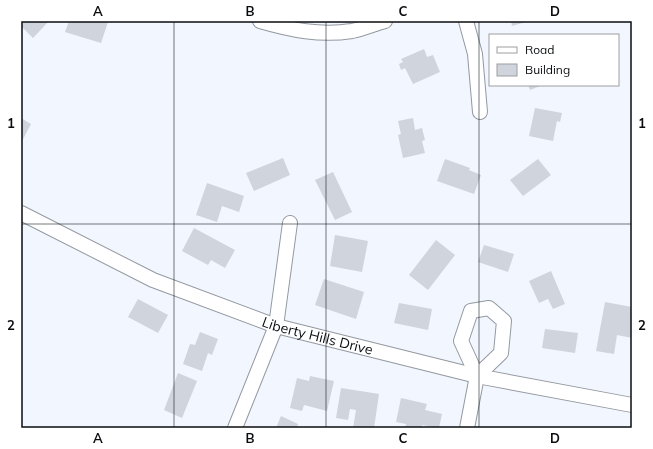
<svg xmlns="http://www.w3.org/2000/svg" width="653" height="449" font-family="Mulish,sans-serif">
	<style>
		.building { fill: #cfd4dd }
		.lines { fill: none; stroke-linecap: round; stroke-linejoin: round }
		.minor-casing { stroke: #9499a1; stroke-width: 16 }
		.minor { stroke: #fff; stroke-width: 14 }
		.grid { fill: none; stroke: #0a0c0f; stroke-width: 1; stroke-opacity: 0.55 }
		.labels { text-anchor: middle; stroke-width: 3; stroke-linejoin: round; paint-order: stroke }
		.street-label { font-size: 14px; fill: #0a0c0f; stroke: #fff }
		.neatline { fill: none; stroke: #0a0c0f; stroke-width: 1.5 }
		.grid-label { font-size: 13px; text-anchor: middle; font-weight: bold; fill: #0a0c0f }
	</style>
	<rect width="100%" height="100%" fill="#f2f6fe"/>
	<!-- building -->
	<path class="building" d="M 21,21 L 49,21 L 33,38 L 21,26 Z
		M 69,21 L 108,22 L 101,43 L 65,32 Z
		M 511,21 L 529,21 L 512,26 Z
		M 424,49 L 427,57 L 433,55 L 440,72 L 413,84 L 405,68 L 401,70 L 399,64 L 403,62 L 401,59 Z
		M 528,85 L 543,85 L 530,90 Z
		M 535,108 L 562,113 L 560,122 L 557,121 L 553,141 L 529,136 Z
		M 21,118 L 31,124 L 21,143 Z
		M 413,118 L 415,130 L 422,128 L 425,140 L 422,141 L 425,153 L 403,158 L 398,135 L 401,134 L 398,121 Z
		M 283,158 L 290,175 L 254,191 L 246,173 Z
		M 445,159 L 470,168 L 469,170 L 481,175 L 474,194 L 437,181 Z
		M 538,159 L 551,175 L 523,196 L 510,180 Z
		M 333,172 L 352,212 L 335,220 L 315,180 Z
		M 207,183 L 244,196 L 239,212 L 222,206 L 217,222 L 196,215 Z
		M 194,228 L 235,250 L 225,268 L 211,260 L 208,265 L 182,251 Z
		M 335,235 L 368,241 L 362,272 L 330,266 Z
		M 436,240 L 455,255 L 428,290 L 409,275 Z
		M 484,245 L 514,254 L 508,272 L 478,262 Z
		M 551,271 L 565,304 L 553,309 L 548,299 L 539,303 L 529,281 Z
		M 324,279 L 364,292 L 356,319 L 315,305 Z
		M 138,299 L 168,315 L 158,333 L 128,317 Z
		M 605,302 L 632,307 L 632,338 L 617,335 L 614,354 L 596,351 Z
		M 399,303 L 432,309 L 428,330 L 394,323 Z
		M 545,329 L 578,333 L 575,353 L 542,348 Z
		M 200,332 L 218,339 L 212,355 L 208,353 L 202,371 L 183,364 L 190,344 L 195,345 Z
		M 178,373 L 197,381 L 182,418 L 164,410 Z
		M 310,376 L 334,381 L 327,411 L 304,405 L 302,411 L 290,408 L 297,378 L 309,381 Z
		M 341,388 L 379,394 L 374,428 L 353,428 L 356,410 L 350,409 L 348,420 L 336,418 Z
		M 401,398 L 427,404 L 425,410 L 442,414 L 439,428 L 422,425 L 422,428 L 405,428 L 406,424 L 396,422 Z
		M 281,416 L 298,424 L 297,428 L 276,428 Z"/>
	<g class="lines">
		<!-- minor casing -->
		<g class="minor-casing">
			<g id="minor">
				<path d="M 260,21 C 291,30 320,36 352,31 C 363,29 374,24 385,21"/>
				<path d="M 466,21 L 475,54 L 480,112"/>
				<path id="s1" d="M 21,213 L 153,280 L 276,326 L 477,376 L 632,405"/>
				<path d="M 489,308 L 504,321 L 501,353 L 477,376 L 461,341 L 471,311 Z"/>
				<path d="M 235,428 L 276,326 L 290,223"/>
				<path d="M 467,428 L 477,376"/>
			</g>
		</g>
		<!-- minor -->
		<use href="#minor" class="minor"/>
	</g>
	<!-- grid -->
	<path class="grid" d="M 174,21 L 174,428M 326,21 L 326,428M 479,21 L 479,428M 21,224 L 632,224"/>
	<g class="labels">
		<!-- street labels -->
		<g class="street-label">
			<text dy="5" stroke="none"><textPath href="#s1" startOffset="322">Liberty Hills Drive</textPath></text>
		</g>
	</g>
	<!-- border -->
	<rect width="653" height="449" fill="none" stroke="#ffffff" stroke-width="44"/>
	<!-- legend -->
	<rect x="489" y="34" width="130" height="52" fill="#ffffff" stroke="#9d9e9f"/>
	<rect x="497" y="47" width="20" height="6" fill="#ffffff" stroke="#9d9e9f"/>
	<text x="525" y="54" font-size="12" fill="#0a0c0f">Road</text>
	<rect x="497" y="64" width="20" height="12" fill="#cfd4dd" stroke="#9d9e9f"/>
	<text x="525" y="74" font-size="12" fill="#0a0c0f">Building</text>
	<rect x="22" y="22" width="609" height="405" class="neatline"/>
	<g class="grid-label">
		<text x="98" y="16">A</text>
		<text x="250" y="16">B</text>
		<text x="403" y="16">C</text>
		<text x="555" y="16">D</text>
		<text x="11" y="128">1</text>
		<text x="642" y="128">1</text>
		<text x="11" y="330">2</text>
		<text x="642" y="330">2</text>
		<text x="98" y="443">A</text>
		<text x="250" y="443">B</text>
		<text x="403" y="443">C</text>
		<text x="555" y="443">D</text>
	</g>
</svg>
